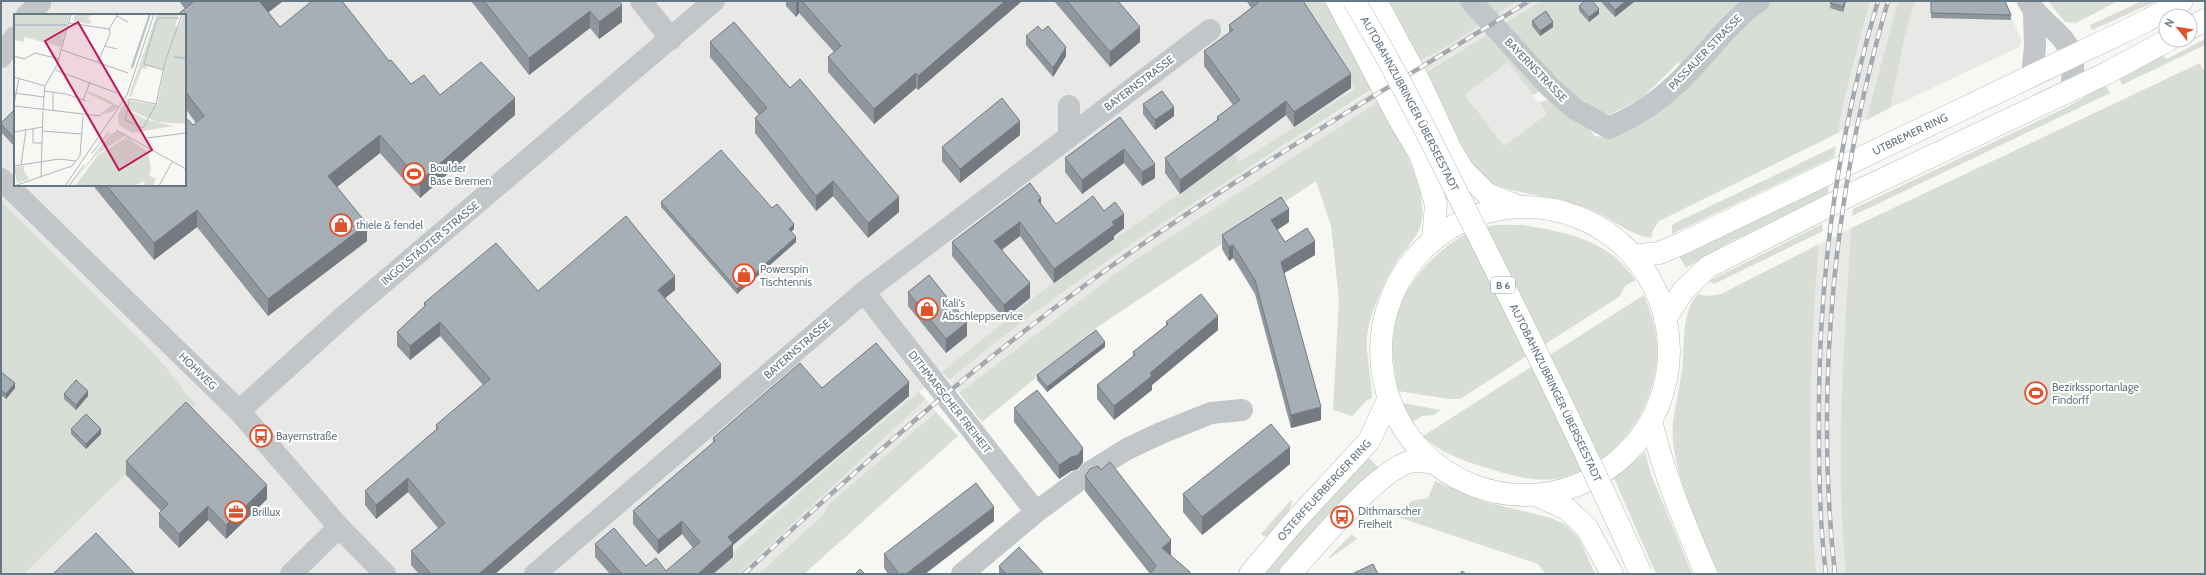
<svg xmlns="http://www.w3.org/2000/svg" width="2206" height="575" font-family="Cabin,sans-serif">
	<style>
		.built { fill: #e8e8e7; fill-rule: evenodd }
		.green { fill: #d8ded5; fill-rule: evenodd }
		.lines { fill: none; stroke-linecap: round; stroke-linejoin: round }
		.major-casing { stroke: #b5babd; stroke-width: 23 }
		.highway-casing { stroke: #b5b9bb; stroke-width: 23 }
		.minor { stroke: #c2c6c9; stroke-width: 22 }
		.major { stroke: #fff; stroke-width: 22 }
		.highway { stroke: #fff; stroke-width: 22 }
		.rail-casing { stroke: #a3a9ae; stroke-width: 4.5 }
		.rail { stroke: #fff; stroke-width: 3; stroke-dasharray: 9; stroke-linecap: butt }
		.highway-bridge-casing { stroke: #b5b9bb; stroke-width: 23; stroke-linecap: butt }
		.highway-bridge { stroke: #fff; stroke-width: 22 }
		.wall { fill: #8f969c }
		.shaded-wall { fill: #747a7f }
		.building { fill: #a6afb5; stroke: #747a7f }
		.labels { text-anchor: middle; stroke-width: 4; stroke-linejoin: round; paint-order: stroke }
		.shield { fill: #fff; stroke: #94a0a9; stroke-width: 1 }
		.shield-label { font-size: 10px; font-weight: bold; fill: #667784 }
		.street-label { font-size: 11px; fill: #667784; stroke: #fff }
		.poi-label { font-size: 11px; fill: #667784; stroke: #fff; text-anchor: start }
		.inset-river { fill: none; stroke: #b8c4c8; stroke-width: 2 }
		.inset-road { fill: none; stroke: #b0b8bd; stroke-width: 1 }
		.view { fill: #c2185b; fill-opacity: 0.15; stroke: #c2185b; stroke-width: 2 }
		.inset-edge { fill: none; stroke: #667784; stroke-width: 2 }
	</style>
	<rect width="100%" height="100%" fill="#f7f7f4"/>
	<!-- built -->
	<path class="built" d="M 1,1 L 1297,1 L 1355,89 L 1239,162 L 1233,152 L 1180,193 L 1051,284 L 829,466 L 709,574 L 24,574 L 196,405 L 155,354 L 1,201 ZM 15,15 L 185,15 L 185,185 L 15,185 Z
		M 1517,1 L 1541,1 L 1379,101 L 1124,267 L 959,393 L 949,380 L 991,345 L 1087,274 L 1206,194 L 1426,57 L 1448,46 Z
		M 1870,1 L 1898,1 L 1866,120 L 1838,133 L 1844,100 Z
		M 1915,1 L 2004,1 L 2022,41 L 2019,47 L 1890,108 L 1905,36 Z
		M 1508,62 L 1547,114 L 1504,146 L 1465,95 Z
		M 1851,228 L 1844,348 L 1841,447 L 1846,574 L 1816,574 L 1811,502 L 1810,390 L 1812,318 L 1819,244 Z
		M 926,399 L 936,412 L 829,504 L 822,516 L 758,574 L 739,574 Z"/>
	<!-- green -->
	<path class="green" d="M 1297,1 L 1324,1 L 1377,86 C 1231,179 1082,269 949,380 L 942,372 L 1051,284 L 1180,193 L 1233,152 L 1239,162 L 1355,89 Z
		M 1386,1 L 1517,1 L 1448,46 L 1419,61 Z
		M 1541,1 L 1870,1 L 1844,100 L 1838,133 L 1659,221 L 1652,232 L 1652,238 C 1628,235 1612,218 1589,209 C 1561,197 1530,196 1501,187 C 1468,178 1440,104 1425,73 ZM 1508,62 L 1533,95 C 1564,75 1583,106 1609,115 L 1642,98 L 1679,62 L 1683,84 L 1603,137 L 1595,136 L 1582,120 L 1551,99 L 1539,102 L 1547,114 L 1504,146 L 1465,95 Z
		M 1898,1 L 1915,1 L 1905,36 L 1890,108 L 1866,120 Z
		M 2048,1 L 2118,1 L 2076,23 L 2065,22 Z
		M 2142,1 L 2157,1 L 2092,30 L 2090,25 Z
		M 2205,39 L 2205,45 L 2122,85 L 2119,78 L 2161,54 L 2167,59 Z
		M 2200,63 L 2205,73 L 2205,574 L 1846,574 C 1835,459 1844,342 1851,228 Z
		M 2106,85 L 2110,93 L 1852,216 L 1853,209 L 2065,108 Z
		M 1379,101 C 1395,132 1436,197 1418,232 C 1413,241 1405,250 1398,259 C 1385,279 1375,302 1369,325 C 1363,350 1372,374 1372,398 L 1367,400 L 1352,416 L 1333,410 L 1339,299 L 1331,226 L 1316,181 L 1099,326 L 982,422 L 959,393 L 1124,267 Z
		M 1836,146 L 1834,157 L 1672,234 L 1672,225 L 1677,222 Z
		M 1829,185 L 1828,194 L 1728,243 L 1686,268 L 1679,256 Z
		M 1,201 L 155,354 L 196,405 L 24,574 L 1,574 Z
		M 1822,224 L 1823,231 L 1714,284 L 1709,281 Z
		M 1523,225 C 1554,230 1589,236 1615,257 C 1622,263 1629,272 1636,280 L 1625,286 L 1620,296 L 1460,399 L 1449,399 L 1398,391 C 1394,368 1390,345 1394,322 C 1402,283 1450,232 1489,226 C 1500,224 1512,225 1523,225 Z
		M 1819,244 C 1809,354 1808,464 1816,574 L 1719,574 C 1701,535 1669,466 1673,424 C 1675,403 1681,382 1683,361 C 1684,340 1683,309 1698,294 L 1707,296 L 1721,294 Z
		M 1644,295 C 1650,311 1657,330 1657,348 C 1659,402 1620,463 1565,477 C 1540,484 1512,476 1487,468 C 1464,461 1440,453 1423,436 Z
		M 919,392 L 926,399 L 739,574 L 709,574 L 829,466 Z
		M 1402,403 L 1441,410 L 1434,415 L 1422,416 L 1413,422 Z
		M 936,412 L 958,436 L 804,574 L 758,574 L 822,516 L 829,504 Z
		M 1645,452 L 1651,474 L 1692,574 L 1656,574 L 1614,478 Z
		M 1365,454 L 1379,468 L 1284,574 L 1256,574 Z
		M 1435,481 L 1482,501 L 1551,518 L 1566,525 L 1579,538 L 1595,574 L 1546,574 L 1538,564 L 1395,516 L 1412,501 L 1428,498 Z
		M 1291,500 L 1292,501 L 1290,509 L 1282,522 L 1267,538 L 1261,534 Z
		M 1352,534 L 1357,539 L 1330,558 L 1329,557 Z"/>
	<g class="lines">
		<!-- major casing -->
		<g class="major-casing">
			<g id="major">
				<path d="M 2190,28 L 2205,20"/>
				<circle cx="1525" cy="351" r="144"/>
				<path id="s1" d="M 1633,256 L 1659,253 L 1681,244 L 2146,21 L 2182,1"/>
				<path d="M 1665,319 L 1683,291 L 1708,267 L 1854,193 L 2107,73 L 2168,40"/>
				<path id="s2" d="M 1250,574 L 1293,523 L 1369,441 L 1388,400"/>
				<path d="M 1290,574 C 1313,549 1382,464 1414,461 C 1420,460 1429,463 1435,463"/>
			</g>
		</g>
		<!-- highway casing -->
		<g class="highway-casing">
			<path id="highway" d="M 1337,1 L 1399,119 L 1421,156 L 1436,204 L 1433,240
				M 1376,1 L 1419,81 L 1451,150 L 1463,170 L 1487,194 L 1515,205
				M 1651,421 C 1664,475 1685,524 1706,574
				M 1536,495 L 1567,509 L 1587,528 L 1612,574"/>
		</g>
		<!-- minor -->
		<path class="minor" d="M 641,1 L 671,39
			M 1471,1 L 1550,87 L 1575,109 L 1609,128 C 1635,116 1654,105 1675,85 C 1705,58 1726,24 1759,1
			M 2028,1 C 2039,22 2065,32 2072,56 C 2075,65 2072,80 2071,90
			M 27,15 L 40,3
			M 1,57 L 15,37
			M 2032,76 L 2035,47 L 2034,13
			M 1069,106 L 1069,137
			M 1,179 L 239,411 L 339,527 L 385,574
			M 864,292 L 1036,512
			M 239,411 L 343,317 L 714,1
			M 1090,472 L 1127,449 L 1161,433 L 1211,413 L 1242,410
			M 291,574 L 339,527
			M 535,574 L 864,292 L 1210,30
			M 962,574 L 1036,512 L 1078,481"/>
		<!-- major -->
		<use href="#major" class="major"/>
		<!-- highway -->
		<use href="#highway" class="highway"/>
		<!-- rail casing -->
		<g class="rail-casing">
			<path id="rail" d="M 744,574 C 854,471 966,372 1088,283 C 1228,180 1381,93 1529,1
				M 1826,574 C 1820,528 1819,481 1819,435 C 1817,289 1836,142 1878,1
				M 1835,574 C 1814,386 1835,182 1888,1"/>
		</g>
		<!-- rail -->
		<use href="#rail" class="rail"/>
		<!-- highway-bridge casing -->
		<g class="highway-bridge-casing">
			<g id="highway-bridge">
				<path id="s3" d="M 1354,1 C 1401,78 1440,160 1481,240 C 1536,350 1591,461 1641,574"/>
			</g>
		</g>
		<!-- highway-bridge -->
		<use href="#highway-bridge" class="highway-bridge"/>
	</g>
	<!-- wall -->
	<path class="wall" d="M 179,1 L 283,1 L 268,12 L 280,27 L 389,61 L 411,84 L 440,95 L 515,115 L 420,198 L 380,153 L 337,187 L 367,241 L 268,316 L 197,227 L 154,260 L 95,188 L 95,185 L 185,185 L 193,125 L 196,123 L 185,108 L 185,9 Z
		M 471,1 L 619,1 L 622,22 L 599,39 L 590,28 L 529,75 Z
		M 786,1 L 1022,1 L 918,90 L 916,88 L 874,124 L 828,72 L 828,57 L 834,52 L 799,13 L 796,17 L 786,6 Z
		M 1054,1 L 1118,1 L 1140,42 L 1110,67 Z
		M 1247,1 L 1303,1 L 1351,88 L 1294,127 L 1286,115 L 1180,194 L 1165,173 L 1165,158 L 1217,120 L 1217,117 L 1233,105 L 1204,66 L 1204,51 L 1229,33 L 1229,25 L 1251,8 L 1247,2 Z
		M 1602,1 L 1635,1 L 1615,17 L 1602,3 Z
		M 1831,1 L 1846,1 L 1843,12 L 1830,8 Z
		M 1931,1 L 2011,15 L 2011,20 L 1931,18 Z
		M 1579,6 L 1599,14 L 1589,22 L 1579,11 Z
		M 1532,21 L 1553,27 L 1540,36 L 1532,26 Z
		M 1026,36 L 1066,56 L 1053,77 L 1026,45 Z
		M 710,42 L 790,88 L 899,212 L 868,238 L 833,196 L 816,211 L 755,133 L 755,118 L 759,115 L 710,57 Z
		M 1143,104 L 1174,116 L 1155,130 L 1143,114 Z
		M 15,109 L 15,147 L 1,132 L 1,123 Z
		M 1120,117 L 1155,178 L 1142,186 L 1124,163 L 1082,194 L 1065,172 L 1065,158 Z
		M 1020,135 L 960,183 L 942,161 L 942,147 Z
		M 661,202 L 772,208 L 794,229 L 791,231 L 796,242 L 737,294 L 661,207 Z
		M 1041,204 L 1056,224 L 1104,211 L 1124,228 L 1114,236 L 1114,239 L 1054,283 L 1020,236 L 1002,250 L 1030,298 L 1004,319 L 952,256 L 952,242 Z
		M 1289,222 L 1277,230 L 1285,242 L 1315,255 L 1284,273 L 1321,420 L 1291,428 L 1255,294 L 1233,258 L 1229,261 L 1222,249 L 1222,235 Z
		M 675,290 L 665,298 L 721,378 L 495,574 L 419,574 L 411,565 L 411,551 L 438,528 L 408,492 L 376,519 L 365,505 L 365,491 L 436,430 L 436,425 L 483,385 L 440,336 L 410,360 L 397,346 L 397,332 L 424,307 L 424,303 L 538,291 Z
		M 908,292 L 967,336 L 946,353 L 908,306 Z
		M 1166,322 L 1218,330 L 1152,385 L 1152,390 L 1114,420 L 1097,399 L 1097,385 L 1133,356 L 1133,352 L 1166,326 Z
		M 1105,347 L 1047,392 L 1037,380 L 1037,375 Z
		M 1,372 L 15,388 L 6,399 L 1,395 Z
		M 822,388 L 909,396 L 733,545 L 733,557 L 713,574 L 610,574 L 595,557 L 595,544 L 646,566 L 666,571 L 693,548 L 682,534 L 658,554 L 633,524 L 633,511 L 713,443 L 713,438 Z
		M 64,394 L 88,396 L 76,410 L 64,399 Z
		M 1014,408 L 1083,462 L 1078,469 L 1071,471 L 1059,479 L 1014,422 Z
		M 71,429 L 101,434 L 86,449 L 71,434 Z
		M 126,461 L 267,499 L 226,539 L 208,520 L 179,548 L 159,527 L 159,513 L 161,511 L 126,475 Z
		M 1290,464 L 1202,535 L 1183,512 L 1183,494 Z
		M 1085,476 L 1171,556 L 1190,574 L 1150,574 L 1085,491 Z
		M 994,521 L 925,574 L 888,574 L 884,568 L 884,554 Z
		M 999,566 L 1044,574 L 999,574 Z"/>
	<!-- shaded-wall -->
	<path class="shaded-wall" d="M 261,1 L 283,1 L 260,19 L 260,2 Z
		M 797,1 L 799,1 L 799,13 L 796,17 L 796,2 Z
		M 1005,1 L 1022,1 L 918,90 L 918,76 Z
		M 1626,1 L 1635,1 L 1615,17 L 1615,10 Z
		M 1845,1 L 1846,1 L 1843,12 L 1843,7 Z
		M 622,5 L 622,22 L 599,39 L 599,22 Z
		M 1599,9 L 1599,14 L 1589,22 L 1589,17 Z
		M 590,11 L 590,28 L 529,75 L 529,58 Z
		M 1553,22 L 1553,27 L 1540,36 L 1540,31 Z
		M 1140,27 L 1140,42 L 1110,67 L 1110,52 Z
		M 1066,47 L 1066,56 L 1053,77 L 1053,68 Z
		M 916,73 L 916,88 L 874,124 L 874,109 Z
		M 1351,74 L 1351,88 L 1294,127 L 1294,112 Z
		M 515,98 L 515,115 L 420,198 L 420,181 Z
		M 1286,101 L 1286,115 L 1180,194 L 1180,180 Z
		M 1174,107 L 1174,116 L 1155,130 L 1155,120 Z
		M 1020,121 L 1020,135 L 960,183 L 960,169 Z
		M 380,135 L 380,153 L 328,194 L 328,176 Z
		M 1124,149 L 1124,163 L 1082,194 L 1082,180 Z
		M 1155,164 L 1155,178 L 1142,186 L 1142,172 Z
		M 833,181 L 833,196 L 816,211 L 816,196 Z
		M 899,197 L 899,212 L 868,238 L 868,223 Z
		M 1041,198 L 1041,213 L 1038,200 Z
		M 1289,209 L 1289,222 L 1271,234 L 1271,220 Z
		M 197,210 L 197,227 L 154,260 L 154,243 Z
		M 1124,214 L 1124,228 L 1114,236 L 1114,239 L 1054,283 L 1054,269 L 1112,222 Z
		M 1020,222 L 1020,236 L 994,255 L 994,241 Z
		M 367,224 L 367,241 L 268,316 L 268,299 Z
		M 794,224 L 794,229 L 789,234 L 789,229 Z
		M 796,237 L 796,242 L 737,294 L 737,289 Z
		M 1315,241 L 1315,255 L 1281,275 L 1281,262 Z
		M 1233,245 L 1233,258 L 1229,261 L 1229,247 Z
		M 675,276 L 675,290 L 658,304 L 658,290 Z
		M 1030,283 L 1030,298 L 1004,319 L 1004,305 Z
		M 1218,316 L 1218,330 L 1152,385 L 1152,390 L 1114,420 L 1114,406 L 1150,373 Z
		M 440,322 L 440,336 L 410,360 L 410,346 Z
		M 967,322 L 967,336 L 946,353 L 946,339 Z
		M 1105,342 L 1105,347 L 1047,392 L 1047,387 Z
		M 721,364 L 721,378 L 495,574 L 479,574 Z
		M 909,382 L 909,396 L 733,545 L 733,557 L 713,574 L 698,574 L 728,537 Z
		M 15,383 L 15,388 L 6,399 L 6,394 Z
		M 88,391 L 88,396 L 76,410 L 76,405 Z
		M 1321,407 L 1321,420 L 1291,428 L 1291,415 Z
		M 101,429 L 101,434 L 86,449 L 86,444 Z
		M 1290,447 L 1290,464 L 1202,535 L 1202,517 Z
		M 1083,448 L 1083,462 L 1078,469 L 1071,471 L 1059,479 L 1059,465 Z
		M 408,478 L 408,492 L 376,519 L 376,505 Z
		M 267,485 L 267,499 L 226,539 L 226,525 Z
		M 208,506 L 208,520 L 179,548 L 179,534 Z
		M 994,507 L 994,521 L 925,574 L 906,574 Z
		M 682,521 L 682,534 L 658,554 L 658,540 Z
		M 1171,540 L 1171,556 L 1162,563 L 1162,548 Z"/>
	<!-- building -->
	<path class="building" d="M 192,1 L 261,1 L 260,2 L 280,27 L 312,1 L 342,1 L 389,61 L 391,60 L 411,84 L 424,75 L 440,95 L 481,62 L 515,98 L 420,181 L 380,135 L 328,176 L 367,224 L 268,299 L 197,210 L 154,243 L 106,185 L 185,185 L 185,117 L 193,125 L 204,116 L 185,91 L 185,15 L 177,15 L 193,2 Z
		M 484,1 L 619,1 L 622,5 L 599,22 L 590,11 L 529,58 Z
		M 802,1 L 1005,1 L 918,76 L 916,73 L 874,109 L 828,57 L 841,46 Z
		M 1067,1 L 1118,1 L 1140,27 L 1110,52 Z
		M 1257,1 L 1303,1 L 1351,74 L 1294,112 L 1286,101 L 1180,180 L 1165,158 L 1219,119 L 1217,117 L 1240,100 L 1204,51 L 1233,30 L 1229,25 L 1258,3 Z
		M 1585,1 L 1592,1 L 1599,9 L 1589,17 L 1579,6 Z
		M 1607,1 L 1626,1 L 1615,10 Z
		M 1831,1 L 1845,1 L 1843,7 L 1830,3 Z
		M 1931,1 L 2005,1 L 2011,15 L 1931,13 Z
		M 1546,11 L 1553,22 L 1540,31 L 1532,21 Z
		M 734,22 L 790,88 L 800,79 L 899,197 L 868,223 L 833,181 L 816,196 L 755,118 L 767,108 L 710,42 Z
		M 1038,26 L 1042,31 L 1048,26 L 1066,47 L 1053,68 L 1026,36 Z
		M 1162,91 L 1174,107 L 1155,120 L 1143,104 Z
		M 1002,98 L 1020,121 L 960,169 L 942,147 Z
		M 15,109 L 15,139 L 1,124 L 1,123 Z
		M 1120,117 L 1155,164 L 1142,172 L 1124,149 L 1082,180 L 1065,158 Z
		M 721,150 L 772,208 L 777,204 L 794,224 L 789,229 L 796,237 L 737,289 L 661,202 Z
		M 1030,183 L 1041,198 L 1038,200 L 1056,224 L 1093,196 L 1104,211 L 1115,202 L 1124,214 L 1112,222 L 1114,225 L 1054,269 L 1020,222 L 994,241 L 1030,283 L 1004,305 L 952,242 Z
		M 1281,197 L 1289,209 L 1271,220 L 1285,242 L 1307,228 L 1315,241 L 1281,262 L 1321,407 L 1291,415 L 1255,280 L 1233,245 L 1229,247 L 1222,235 Z
		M 626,216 L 675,276 L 658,290 L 721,364 L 479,574 L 431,574 L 411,551 L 445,523 L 408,478 L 376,505 L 365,491 L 438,428 L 436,425 L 490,379 L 440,322 L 410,346 L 397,332 L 426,305 L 424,303 L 496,243 L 538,291 Z
		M 929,275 L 967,322 L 946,339 L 908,292 Z
		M 1201,294 L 1218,316 L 1150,373 L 1152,376 L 1114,406 L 1097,385 L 1135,355 L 1133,352 L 1168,324 L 1166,322 Z
		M 1096,330 L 1105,342 L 1047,387 L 1037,375 Z
		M 876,343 L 909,382 L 728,537 L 733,543 L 698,574 L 622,574 L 595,544 L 614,528 L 646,566 L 656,558 L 666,571 L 700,542 L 682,521 L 658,540 L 633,511 L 715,441 L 713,438 L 800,363 L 822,388 Z
		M 1,372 L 15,383 L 6,394 L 1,390 Z
		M 76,380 L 88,391 L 76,405 L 64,394 Z
		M 1037,390 L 1083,448 L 1078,455 L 1071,457 L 1059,465 L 1014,408 Z
		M 186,402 L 267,485 L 226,525 L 208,506 L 179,534 L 159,513 L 168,504 L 126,461 Z
		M 86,414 L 101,429 L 86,444 L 71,429 Z
		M 1271,424 L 1290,447 L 1202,517 L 1183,494 Z
		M 1110,462 L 1171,540 L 1162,548 L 1190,572 L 1188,574 L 1150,574 L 1156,566 L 1085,476 L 1090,469 L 1098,466 L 1101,470 Z
		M 976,483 L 994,507 L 906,574 L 899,574 L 884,554 Z
		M 96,533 L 135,574 L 53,574 Z
		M 1019,547 L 1044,574 L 1006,574 L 999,566 Z
		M 1373,564 L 1378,574 L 1352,574 Z
		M 860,569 L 865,574 L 855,574 Z
		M 1462,571 L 1466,574 L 1460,574 Z"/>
	<!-- icons -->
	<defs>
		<g id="stadium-ring" transform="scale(1.15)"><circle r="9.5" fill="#fff" stroke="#e0522b" stroke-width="1.5"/><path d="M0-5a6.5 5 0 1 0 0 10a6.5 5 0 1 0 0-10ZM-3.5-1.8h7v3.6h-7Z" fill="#e0522b"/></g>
		<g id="shop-ring" transform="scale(1.15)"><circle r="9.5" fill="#fff" stroke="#e0522b" stroke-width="1.5"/><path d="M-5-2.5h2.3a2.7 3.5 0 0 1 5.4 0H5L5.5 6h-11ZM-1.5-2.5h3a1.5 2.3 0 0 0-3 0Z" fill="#e0522b"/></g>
		<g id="bus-ring" transform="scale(1.15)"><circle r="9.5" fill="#fff" stroke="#e0522b" stroke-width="1.5"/><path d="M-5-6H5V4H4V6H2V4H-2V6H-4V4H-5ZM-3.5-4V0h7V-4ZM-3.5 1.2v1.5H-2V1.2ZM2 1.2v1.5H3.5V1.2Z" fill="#e0522b"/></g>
		<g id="office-ring" transform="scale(1.15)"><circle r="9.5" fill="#fff" stroke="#e0522b" stroke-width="1.5"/><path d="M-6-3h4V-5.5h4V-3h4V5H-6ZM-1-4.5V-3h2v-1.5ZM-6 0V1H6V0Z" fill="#e0522b"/></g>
	</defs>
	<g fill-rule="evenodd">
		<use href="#stadium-ring" x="414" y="174"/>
		<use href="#shop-ring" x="341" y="225"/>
		<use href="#shop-ring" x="744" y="275"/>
		<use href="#shop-ring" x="927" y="309"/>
		<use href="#stadium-ring" x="2036" y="393"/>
		<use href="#bus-ring" x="261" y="436"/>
		<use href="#office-ring" x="236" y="512"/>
		<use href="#bus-ring" x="1342" y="517"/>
	</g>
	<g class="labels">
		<!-- shield labels -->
		<rect class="shield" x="1491" y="277" width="24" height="16" rx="3"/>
		<g class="shield-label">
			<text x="1503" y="289">B 6</text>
		</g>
		<!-- street labels -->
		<g class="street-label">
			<text transform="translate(1705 52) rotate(-46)" y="4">PASSAUER STRASSE</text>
			<text transform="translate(1536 70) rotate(46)" y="4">BAYERNSTRASSE</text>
			<text transform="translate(1139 83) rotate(-37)" y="4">BAYERNSTRASSE</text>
			<text dy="4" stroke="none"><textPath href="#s3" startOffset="117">AUTOBAHNZUBRINGER ÜBERSEESTADT</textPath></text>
			<text dy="4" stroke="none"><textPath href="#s1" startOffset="304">UTBREMER RING</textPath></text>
			<text transform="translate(430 243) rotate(-40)" y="4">INGOLSTÄDTER STRASSE</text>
			<text transform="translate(797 349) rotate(-41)" y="4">BAYERNSTRASSE</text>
			<text transform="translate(198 371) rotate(44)" y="4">HOHWEG</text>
			<text dy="4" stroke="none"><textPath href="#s3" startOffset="441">AUTOBAHNZUBRINGER ÜBERSEESTADT</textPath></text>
			<text transform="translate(950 402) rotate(52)" y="4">DITHMARSCHER FREIHEIT</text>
			<text dy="4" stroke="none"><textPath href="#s2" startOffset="112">OSTERFEUERBERGER RING</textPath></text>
		</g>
		<!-- poi labels -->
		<g class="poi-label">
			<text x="430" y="172">Boulder<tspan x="430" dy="13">Base Bremen</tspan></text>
			<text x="356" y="229">thiele &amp; fendel</text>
			<text x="760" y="273">Powerspin<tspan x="760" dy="13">Tischtennis</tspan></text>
			<text x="942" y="307">Kali's<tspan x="942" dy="13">Abschleppservice</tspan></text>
			<text x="2052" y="391">Bezirkssportanlage<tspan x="2052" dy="13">Findorff</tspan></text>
			<text x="276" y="440">Bayernstraße</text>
			<text x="1358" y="515">Dithmarscher<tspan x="1358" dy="13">Freiheit</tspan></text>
			<text x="252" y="516">Brillux</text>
		</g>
	</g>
	<!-- overview -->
	<g transform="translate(14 14)">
		<rect width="172" height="172" fill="#f7f7f4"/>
		<path d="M 0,0 L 56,0 L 47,33 L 11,23 L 9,28 L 0,26 ZM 61,0 L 77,0 L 73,6 L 77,5 L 76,10 L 59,7 ZM 135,0 L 137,0 L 119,55 L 110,56 L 116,55 ZM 143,0 L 165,0 L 161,12 L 165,13 L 169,0 L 172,0 L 172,110 L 143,108 L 108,93 L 114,83 L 116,88 L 118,87 L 143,91 L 150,56 L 133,52 L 132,55 L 128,54 L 117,83 L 115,82 ZM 74,77 L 86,82 L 105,92 L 98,98 L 85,101 L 98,91 L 73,79 ZM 108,93 L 133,106 L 159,112 L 118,119 L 105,111 L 104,101 ZM 104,117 L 111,122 L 82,141 L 56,172 L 96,120 ZM 113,123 L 134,138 L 137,156 L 135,161 L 142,165 L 139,172 L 130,172 L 131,167 L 120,172 L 61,172 L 84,141 ZM 10,152 L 10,157 L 15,165 L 3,169 L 0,153 Z" fill="#d8ded5"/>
		<path class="inset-river" d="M 0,11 L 53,11M 160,43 L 172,44M 118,53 L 136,0"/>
		<path class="inset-road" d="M 103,2 L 114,8M 55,9 L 95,15M 91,32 L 103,35M 48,36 L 114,59M 0,42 L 10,45 L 21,39 L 45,45M 84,48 L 96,20 L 95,15 L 104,0M 41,56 L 103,79M 149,56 L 130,50 L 141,11 L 144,4 L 165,4M 0,63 L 31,72M 30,77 L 52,80 L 72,87M 0,79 L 30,83M 69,86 L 76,68M 0,90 L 5,64M 0,92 L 87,102M 29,95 L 31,72 L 43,51 L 57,0M 39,96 L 39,78M 129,114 L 142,90 L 151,48 L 168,0M 129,114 L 111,106 L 116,85 L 142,90M 19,115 L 19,129 L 28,129M 102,116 L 172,155M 28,117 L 68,120M 0,118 L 29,113M 133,124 L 172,119M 78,139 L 95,118M 7,151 L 12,116M 0,152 L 45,145 L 62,147M 27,163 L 29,97M 0,172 L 58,152 L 66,142 L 69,102M 51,172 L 113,81 L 140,0M 55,172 L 70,151M 145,172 L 158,148"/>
		<path class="view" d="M 64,8 L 138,136 L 105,156 L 31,27 Z"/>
		<rect width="172" height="172" class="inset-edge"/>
	</g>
	<!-- border -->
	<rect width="2206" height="575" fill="none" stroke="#667784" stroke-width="4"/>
	<!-- north arrow -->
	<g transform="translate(2178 28) rotate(300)"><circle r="19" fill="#ffffff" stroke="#c2c9ce"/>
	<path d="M0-3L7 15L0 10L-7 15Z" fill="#e0522b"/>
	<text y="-6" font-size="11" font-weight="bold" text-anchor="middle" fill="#667784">N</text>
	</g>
</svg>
